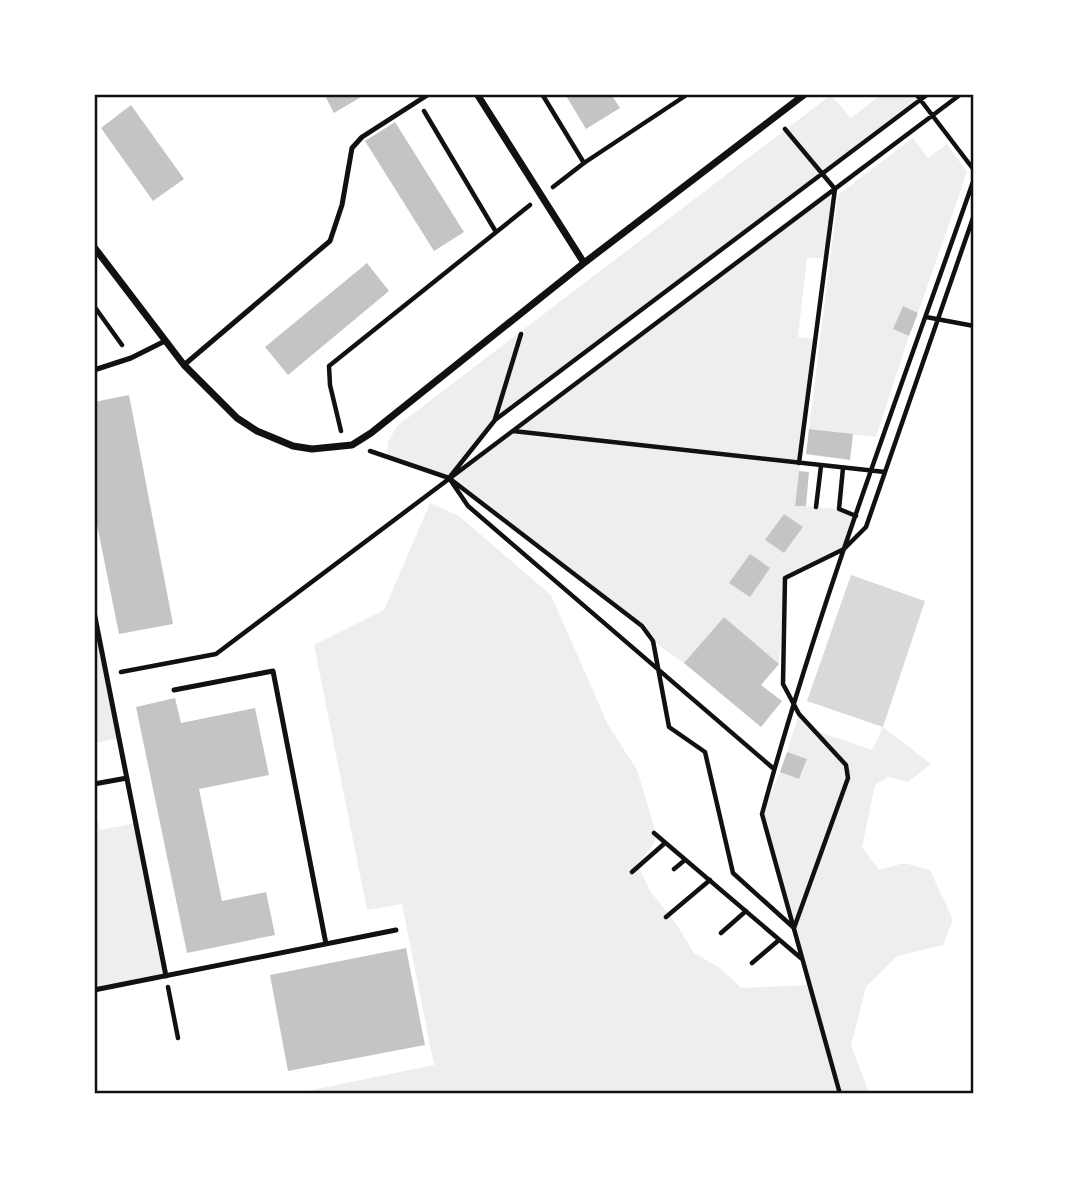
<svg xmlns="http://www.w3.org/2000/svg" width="1068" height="1188" font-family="'DejaVu Sans',sans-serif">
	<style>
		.green { fill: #eee }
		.water { fill: #d9d9d9 }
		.building { fill: #c4c4c4 }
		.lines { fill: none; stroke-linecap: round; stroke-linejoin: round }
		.path { stroke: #111; stroke-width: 4.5 }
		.service { stroke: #111; stroke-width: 5 }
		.minor { stroke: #111; stroke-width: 7 }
		.neatline { fill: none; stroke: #111; stroke-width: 2.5 }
	</style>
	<rect width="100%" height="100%" fill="#fff"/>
	<!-- green -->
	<path class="green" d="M 831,95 L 851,118 L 881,95 L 928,95 L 495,420 L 452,475 L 835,189 L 825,258 L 807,258 L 798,337 L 815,339 L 795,505 L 835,509 L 856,516 L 844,549 L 785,578 L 779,664 L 724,617 L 684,663 L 653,641 L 642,626 L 450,478 L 387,456 L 388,442 L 397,426 Z
		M 913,138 L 928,158 L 947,144 L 967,172 L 918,313 L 903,306 L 894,329 L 909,336 L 876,437 L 809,429 L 838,195 Z
		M 430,503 L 459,516 L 551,595 L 608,725 L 637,770 L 654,826 L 655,842 L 644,856 L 640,870 L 650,891 L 675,922 L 694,953 L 720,968 L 741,988 L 810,985 L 762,814 L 780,772 L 800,779 L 807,759 L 787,752 L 799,714 L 814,730 L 872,750 L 883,727 L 931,764 L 908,782 L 888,777 L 875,785 L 862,847 L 879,870 L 904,863 L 930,870 L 953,920 L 943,945 L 897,956 L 866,987 L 851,1045 L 869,1093 L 292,1094 L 434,1065 L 402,904 L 367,910 L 314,645 L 384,610 Z
		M 94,612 L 119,738 L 95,743 L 94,743 Z
		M 94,805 L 100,830 L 136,823 L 166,976 L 94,990 Z"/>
	<!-- water -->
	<path class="water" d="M 851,575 L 925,601 L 883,727 L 807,701 Z"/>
	<!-- building -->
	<path class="building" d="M 324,94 L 366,94 L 334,113 Z
		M 565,94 L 611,94 L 620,108 L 586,129 Z
		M 131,105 L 184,179 L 153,201 L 101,128 Z
		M 395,122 L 464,232 L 434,251 L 365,141 Z
		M 367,263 L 389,291 L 288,375 L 265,347 Z
		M 903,306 L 918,313 L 909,336 L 893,329 Z
		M 129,395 L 173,624 L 119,634 L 94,510 L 94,402 Z
		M 809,429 L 853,434 L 850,460 L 806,454 Z
		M 799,471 L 809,472 L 806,506 L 795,506 Z
		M 784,514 L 803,527 L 784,553 L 765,540 Z
		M 750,554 L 770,568 L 750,597 L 729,583 Z
		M 724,617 L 779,664 L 761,685 L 782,701 L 761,727 L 684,663 Z
		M 175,698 L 181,723 L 255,708 L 269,775 L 199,789 L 222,901 L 266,892 L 275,935 L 187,953 L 136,707 Z
		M 787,752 L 807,759 L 799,779 L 780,772 Z
		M 406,948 L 425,1045 L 288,1071 L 270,975 Z"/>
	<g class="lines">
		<!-- path -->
		<path class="path" d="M 542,94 L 584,163
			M 916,94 L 974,170
			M 928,94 L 495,420 L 449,478 L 642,626 L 653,641 L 669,727 L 705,752 L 733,873 L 794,928 L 848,778 L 846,765 L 799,714 L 783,684 L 785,578 L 844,549 L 866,527 L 974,215
			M 424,111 L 496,232
			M 785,129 L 835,189 L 799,463
			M 553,187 L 584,163 L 688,94
			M 94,306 L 122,345
			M 926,317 L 974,326
			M 495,419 L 521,334
			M 341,431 L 330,385 L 329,366 L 530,205
			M 513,431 L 885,472
			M 370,451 L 449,478 L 468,506 L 774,769
			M 843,468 L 839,509 L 856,516
			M 816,507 L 821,466
			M 121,672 L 216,654 L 961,94
			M 654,833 L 802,959
			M 674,869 L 685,860
			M 632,872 L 665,843
			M 666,917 L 710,880
			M 721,933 L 746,911
			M 752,963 L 779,940
			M 168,987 L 178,1038
			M 840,1094 L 762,814 C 820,600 901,389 974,179"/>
		<!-- service -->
		<path class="service" d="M 184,365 L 330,241 L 342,205 L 352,148 L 362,137 L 429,94
			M 94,370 L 131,358 L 165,341
			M 94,612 L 166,976
			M 174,690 L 273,671 L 326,944
			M 94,784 L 127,778
			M 94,990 L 396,930"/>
		<!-- minor -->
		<path class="minor" d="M 477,94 L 584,263
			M 94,247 L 184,365 L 237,418 L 257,431 L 293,446 L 312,449 L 352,445 L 371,433 L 584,263 L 805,94"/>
	</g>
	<!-- border -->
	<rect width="1068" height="1188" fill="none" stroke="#ffffff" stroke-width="192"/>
	<rect x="96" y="96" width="876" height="996" class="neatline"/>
</svg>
